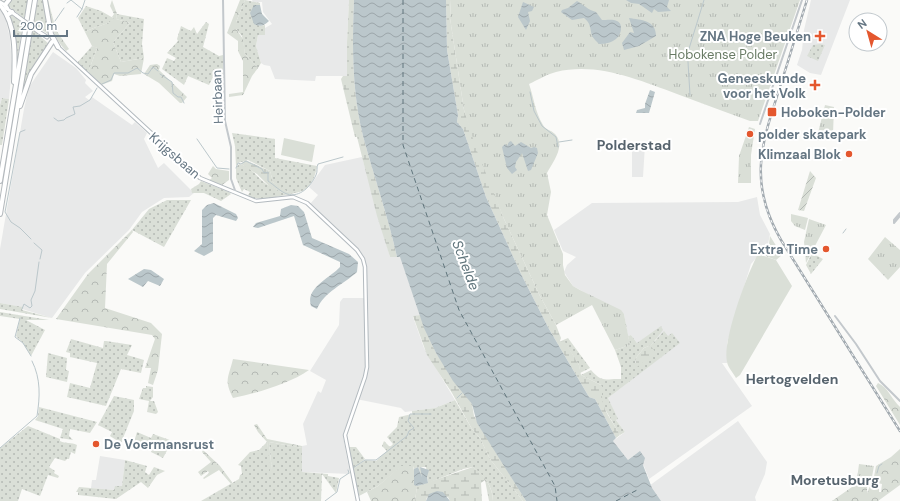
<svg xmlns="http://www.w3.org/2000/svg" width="900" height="501" font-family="'DM Sans',sans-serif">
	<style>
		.built { fill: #e8e9e9 }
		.grass { fill: url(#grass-dots) }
		.forest { fill: url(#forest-crowns) }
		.wetland { fill: url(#wetland-marsh) }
		.park { fill: url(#park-tufts) }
		.garden { fill: url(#garden-furrows) }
		.pitch { fill: #dadfd7 }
		.water { fill: url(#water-waves) }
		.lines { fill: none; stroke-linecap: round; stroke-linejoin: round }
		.stream { stroke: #bbc7cb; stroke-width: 1 }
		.ferry { stroke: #60757c; stroke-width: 1; stroke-dasharray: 5 4; stroke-linecap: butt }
		.secondary-casing { stroke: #b3babf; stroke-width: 4.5 }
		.primary-casing { stroke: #b5babe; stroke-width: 5 }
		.motorway-casing { stroke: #b4b9bd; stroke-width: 6 }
		.tertiary { stroke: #c3c8cc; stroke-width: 2 }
		.secondary { stroke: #fff; stroke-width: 2.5 }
		.primary { stroke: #fff; stroke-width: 3 }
		.motorway { stroke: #fff; stroke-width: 4 }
		.rail-casing { stroke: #a2aab0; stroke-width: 2.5 }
		.rail { stroke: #fff; stroke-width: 1; stroke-dasharray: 3; stroke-linecap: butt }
		.primary-bridge-casing { stroke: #b5babe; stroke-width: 5; stroke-linecap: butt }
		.primary-bridge { stroke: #fff; stroke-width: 3 }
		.poi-dot { fill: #e4572e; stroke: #fff; stroke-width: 1.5 }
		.labels { text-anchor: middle; stroke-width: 4; stroke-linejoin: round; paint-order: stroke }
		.poi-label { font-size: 13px; font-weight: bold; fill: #657683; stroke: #fff; text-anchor: end }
		.park-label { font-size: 13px; fill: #687a64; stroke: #fff }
		.street-label { font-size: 13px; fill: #657683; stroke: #fff }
		.neighbourhood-label { font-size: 14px; font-weight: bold; fill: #57646e; stroke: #fff }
		.water-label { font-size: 14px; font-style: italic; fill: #60757c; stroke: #fff }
	</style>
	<defs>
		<pattern id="grass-dots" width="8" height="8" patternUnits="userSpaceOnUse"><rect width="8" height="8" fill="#dadfd7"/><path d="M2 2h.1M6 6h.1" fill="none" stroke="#b4b9b4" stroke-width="1.8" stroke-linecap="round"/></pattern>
		<pattern id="forest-crowns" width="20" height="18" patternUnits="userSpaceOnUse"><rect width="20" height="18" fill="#dadfd7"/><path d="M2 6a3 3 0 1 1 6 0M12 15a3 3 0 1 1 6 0" fill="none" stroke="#b4b9b4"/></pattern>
		<pattern id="wetland-marsh" width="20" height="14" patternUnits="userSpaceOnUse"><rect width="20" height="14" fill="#dadfd7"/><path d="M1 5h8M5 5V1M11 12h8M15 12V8" fill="none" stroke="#b4b9b4"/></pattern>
		<pattern id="park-tufts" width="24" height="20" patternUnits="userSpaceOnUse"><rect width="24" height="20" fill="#dadfd7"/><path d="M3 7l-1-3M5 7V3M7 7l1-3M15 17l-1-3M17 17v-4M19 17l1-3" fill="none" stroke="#b4b9b4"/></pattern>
		<pattern id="garden-furrows" width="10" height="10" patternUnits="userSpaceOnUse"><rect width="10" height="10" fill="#dadfd7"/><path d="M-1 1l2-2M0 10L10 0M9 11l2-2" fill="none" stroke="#b4b9b4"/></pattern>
		<pattern id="water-waves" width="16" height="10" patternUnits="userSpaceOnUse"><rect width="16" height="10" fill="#bbc7cb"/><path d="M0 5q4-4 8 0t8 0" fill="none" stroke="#9ca6aa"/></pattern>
	</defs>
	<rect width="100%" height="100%" fill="#fafaf8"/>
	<!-- built -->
	<path class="built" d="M 252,0 L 349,0 L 347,41 L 347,76 L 316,76 L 315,81 L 275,79 L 270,66 L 264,65 L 261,63 L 256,46 L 258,35 L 265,35 L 265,28 L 272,24 L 263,12 L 262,2 L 253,2 Z
		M 811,0 L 850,0 L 821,75 L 810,73 L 797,65 L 802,50 L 804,30 Z
		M 0,8 L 4,13 L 10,38 L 12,66 L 9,99 L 2,98 L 0,105 Z
		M 53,52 L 76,68 L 86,80 L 85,83 L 93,91 L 85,97 L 89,100 L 92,97 L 132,125 L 135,122 L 147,133 L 144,139 L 158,168 L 164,163 L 194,193 L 189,197 L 164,198 L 142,212 L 129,230 L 85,273 L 52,318 L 22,309 L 22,307 L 0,303 L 0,249 L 24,109 L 29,87 Z
		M 632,144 L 645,145 L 643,177 L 632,177 Z
		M 362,157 L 390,257 L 400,256 L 420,315 L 413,317 L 424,348 L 455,400 L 435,408 L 405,412 L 401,408 L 356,399 L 343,436 L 350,474 L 302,472 L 302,446 L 307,445 L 303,424 L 318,391 L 321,393 L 326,380 L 310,371 L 339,325 L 340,302 L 343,298 L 367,298 L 366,263 L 363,255 L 310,204 L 318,195 L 309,187 L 325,165 Z
		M 757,197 L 760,215 L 770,234 L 768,244 L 751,264 L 727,343 L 727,363 L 722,363 L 752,406 L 649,479 L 644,466 L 628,460 L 613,441 L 625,432 L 616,420 L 617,419 L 608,398 L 679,343 L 667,336 L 637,343 L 631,335 L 628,336 L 624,314 L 573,286 L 564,272 L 567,265 L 576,257 L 563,251 L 554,230 L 592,203 L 738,202 Z
		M 738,421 L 767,462 L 765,474 L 755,497 L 756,501 L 659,501 L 649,486 Z
		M 100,456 L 125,460 L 122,486 L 114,490 L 91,488 L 92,480 L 96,480 Z"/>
	<!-- grass -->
	<path class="grass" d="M 11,0 L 28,0 L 24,18 L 8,6 Z
		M 38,0 L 43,0 L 50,32 L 48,34 L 33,24 Z
		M 245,0 L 260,3 L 260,5 L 254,5 L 259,26 L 265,25 L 265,35 L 258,35 L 256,46 L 261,63 L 258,68 L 245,54 L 242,36 L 236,29 L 236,22 Z
		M 86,6 L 101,11 L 115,19 C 105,26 95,26 85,32 L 78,18 Z
		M 10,14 L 23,23 L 15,72 L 15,51 L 8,19 Z
		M 117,14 L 144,19 L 142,44 L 144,58 L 121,62 L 113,42 L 130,23 L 116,19 Z
		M 206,22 L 209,24 L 203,47 L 219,56 L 223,55 L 223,82 L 213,77 L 209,85 L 188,76 L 184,85 L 162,69 L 167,58 L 174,61 L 176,58 L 167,53 L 178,41 L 177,39 L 181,26 L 191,31 L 194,27 L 197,34 Z
		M 32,29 L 49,44 L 34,65 L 22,94 Z
		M 820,44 L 825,45 L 818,61 L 807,56 L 813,45 Z
		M 92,46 L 97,48 L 88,73 L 77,63 Z
		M 2,98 L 9,99 L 2,145 L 0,145 L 0,105 Z
		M 232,133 L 275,139 L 275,158 L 317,166 C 315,180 307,196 289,192 C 284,191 277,185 273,182 L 270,171 L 248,160 L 238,163 L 236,166 L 235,146 Z
		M 239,164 C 252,166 259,181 270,186 C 276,189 281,192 287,195 C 276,196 257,203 248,195 L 250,192 L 244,189 L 242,192 L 236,178 L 236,168 Z
		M 201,181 L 229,192 L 231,194 L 221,201 L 204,193 L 192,193 L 191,189 L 199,184 Z
		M 167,200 L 191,200 L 164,247 L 132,230 L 149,209 Z
		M 812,253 L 823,259 L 811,274 L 806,265 Z
		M 0,303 L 23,307 L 22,310 L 52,318 L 0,309 Z
		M 0,312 L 49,320 L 26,320 L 45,330 L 31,356 L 23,343 L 16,336 L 20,319 L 0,316 Z
		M 661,326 L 663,330 L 651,345 L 644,348 L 635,359 L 635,363 L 664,331 L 668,336 L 672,333 L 680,343 L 608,398 L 618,419 L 616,420 L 625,432 L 620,435 L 602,404 L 601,385 L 581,375 L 591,370 C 603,384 606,378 621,379 L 621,367 L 615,350 L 630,345 L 628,336 L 631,335 L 637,343 Z
		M 568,338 L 590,368 L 580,373 L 579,365 L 565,343 L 561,341 Z
		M 71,339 L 103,348 L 104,341 L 106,341 L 132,345 L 127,355 L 144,360 L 141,373 L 121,369 L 106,406 L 67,397 L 70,383 L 90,388 L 97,363 L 70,357 L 70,353 L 66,352 Z
		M 48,353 L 67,358 L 66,370 L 69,371 L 67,382 L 46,377 Z
		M 146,386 L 153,387 L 153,397 L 150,401 L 154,401 L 158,412 L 156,414 L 147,412 L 149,401 L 139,399 L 143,388 L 146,388 Z
		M 114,396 L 134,400 L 134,411 L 121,443 L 110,436 L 112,432 L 98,425 Z
		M 455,400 L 472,429 L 480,438 L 490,459 L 523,501 L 493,501 C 493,486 484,476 473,467 L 463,469 L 428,483 L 426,467 L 420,467 L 424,476 L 422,477 L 418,467 L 414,469 L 413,466 L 402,466 L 378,486 L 359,496 L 348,447 L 356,447 L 365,459 L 353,469 L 365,460 L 376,461 L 387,451 L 382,446 L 384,441 L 390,447 L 393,444 L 387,437 L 397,427 L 399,417 L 412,414 L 412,411 L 435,408 Z
		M 39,407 L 97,422 L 90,433 L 70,429 L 69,436 L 73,440 L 60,438 L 63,429 L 35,420 L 38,416 Z
		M 28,426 L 60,439 L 60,441 C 66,444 71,442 77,445 L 75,454 L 71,452 L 69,459 L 67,459 L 65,461 L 55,458 L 49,467 L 55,471 L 54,473 L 59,476 L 58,478 L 48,475 L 40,496 L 22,489 L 18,501 L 0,501 L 0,448 Z
		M 137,432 L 151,438 L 153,434 L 178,443 L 175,447 L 170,445 L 163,458 L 151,452 L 152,446 L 134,442 Z
		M 267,442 L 272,471 L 269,442 L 302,448 L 302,472 L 328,474 L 328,476 L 339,478 L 336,493 L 322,474 L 321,501 L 201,501 L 239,479 L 240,475 L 242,474 L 241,466 L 238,465 L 250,452 L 259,450 Z
		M 125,460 L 147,466 L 145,472 L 149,475 L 154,467 L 165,471 L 157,475 L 148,488 L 141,482 L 116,499 L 78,495 L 78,492 L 76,492 L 79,487 L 114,490 L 115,486 L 122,486 Z"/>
	<!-- forest -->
	<path class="forest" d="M 46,0 L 48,0 L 56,30 L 69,49 L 66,51 C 52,36 49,20 46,0 Z
		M 112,0 L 117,14 L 116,19 L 130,23 L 113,42 L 121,62 L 144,58 L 141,74 L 120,76 L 114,74 L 112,81 L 101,85 L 88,73 L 97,48 L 92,46 L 85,32 C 95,26 105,26 114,19 L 112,17 L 114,14 L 110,6 Z
		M 240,0 L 245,0 L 236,22 L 236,29 L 243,39 L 245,54 L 258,68 L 252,76 L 243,95 L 229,97 L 229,94 L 243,92 L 243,61 L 238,51 L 238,41 L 227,33 Z
		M 157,64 L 160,66 L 159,70 L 187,97 L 182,103 L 180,103 L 159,83 L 144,74 L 150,65 Z
		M 213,166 L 216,169 L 229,171 L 229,180 L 222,185 L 209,180 L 212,178 L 208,174 Z
		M 132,230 L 133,232 L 107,264 L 105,308 L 151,323 L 162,334 L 158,370 L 153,385 L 148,383 L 151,368 L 145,368 L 155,339 L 152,335 L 56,319 L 88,274 Z
		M 770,236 L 782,255 L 776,260 L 761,254 L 769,244 Z
		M 233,359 L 309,370 C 289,384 257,393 233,398 C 224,380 228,379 233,359 Z
		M 878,383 C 888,387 892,400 900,407 L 900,425 L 876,386 Z
		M 257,424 L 267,439 L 302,446 L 302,448 L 269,442 L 272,471 L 270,471 L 267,442 L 258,432 L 254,425 Z
		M 900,449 L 900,485 L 878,501 L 832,501 L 852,487 L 855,482 L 867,484 L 867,493 L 870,486 L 879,488 L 879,492 L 881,492 L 882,484 L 873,482 L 876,466 L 891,457 Z
		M 203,450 L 220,466 L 232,482 L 231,484 L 219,470 L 204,479 L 203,478 L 209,473 L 208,471 L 201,476 L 198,472 L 211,462 L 202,452 Z
		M 401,466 L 413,466 L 415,475 L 415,485 L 417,486 L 415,501 L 371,501 L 367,492 L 378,486 Z"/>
	<!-- wetland -->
	<path class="wetland" d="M 349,0 L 354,0 C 352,45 352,92 363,136 C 374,177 388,216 397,257 L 390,257 L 377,216 L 357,137 L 355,137 L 341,79 L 343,76 L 347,76 L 347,42 Z
		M 446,0 L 451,0 L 450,18 L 464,110 L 504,219 L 540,296 L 556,325 L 561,338 L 560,341 L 565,342 L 579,365 L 581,375 L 601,385 L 603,388 C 598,406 612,420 620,435 L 616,438 L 595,399 L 589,397 L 549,329 L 521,274 L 486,197 L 463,129 L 457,122 L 458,115 L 447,50 Z
		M 245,160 L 270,171 L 273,182 L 288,192 L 298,192 L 287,195 L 269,186 L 257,174 L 241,164 Z
		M 420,315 L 436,353 L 472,404 L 474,416 L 526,501 L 523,501 L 490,459 L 480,438 L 472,429 L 452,393 L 427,355 L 413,316 Z
		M 663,330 L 651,346 L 656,353 L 637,367 L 635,359 L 644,348 L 651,345 Z
		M 473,467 C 484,475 493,487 493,501 L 489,501 L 485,480 L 481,483 L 482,501 L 450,501 L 448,497 L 427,497 L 426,501 L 415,501 L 417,486 Z"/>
	<!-- park -->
	<path class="park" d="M 451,0 L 800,0 L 758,121 L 750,121 C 725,112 701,103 677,94 C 638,80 598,62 556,72 C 545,75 538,80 529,84 C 534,98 535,112 543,125 C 546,130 551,130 555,134 C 566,146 553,162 547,173 L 551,192 L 547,215 L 563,254 L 563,265 L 565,275 L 573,286 L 580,290 L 621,310 L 624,314 L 630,345 L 615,350 L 592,305 L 556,325 L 540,296 L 504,219 L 477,151 L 464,110 L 450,18 Z
		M 825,105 L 834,107 L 833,134 L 822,132 L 820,141 L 816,141 Z
		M 749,127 L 755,129 L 751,155 L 751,183 L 738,183 L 739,156 Z
		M 791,214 L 808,218 L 805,230 L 795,226 L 791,221 Z
		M 809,219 L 826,225 L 806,263 L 804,242 Z
		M 885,237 L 900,250 L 900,267 L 888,280 L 868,259 Z
		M 859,464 L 874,466 L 871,482 L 857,479 Z"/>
	<!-- garden -->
	<path class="garden" d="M 810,171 L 816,178 L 804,211 L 798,210 Z"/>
	<!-- pitch -->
	<path class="pitch" d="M 284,138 L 315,145 L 312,162 L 281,155 Z
		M 758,254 L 776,260 L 792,286 L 740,375 L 736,378 C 733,373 728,367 727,362 C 722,341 747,274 758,254 Z"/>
	<!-- water -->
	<path class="water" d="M 354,0 L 446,0 L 447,50 L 458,115 L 457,122 L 463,129 L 486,197 L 521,274 L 549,329 L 589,397 L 595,399 L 616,438 L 613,441 L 628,460 L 640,451 L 645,458 L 643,465 L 652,488 L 661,501 L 526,501 L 477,423 L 472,404 L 453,381 L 436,353 L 424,328 L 400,257 L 397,257 C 388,216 374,177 363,136 C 352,92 352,45 354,0 Z
		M 626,0 L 669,0 L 667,7 L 671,11 L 658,12 L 654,9 L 652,13 L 639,4 L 631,3 Z
		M 577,1 C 584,5 588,10 596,12 L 602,20 C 606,20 614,19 617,21 C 621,23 621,26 621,29 C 620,41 608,44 599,44 C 597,42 594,39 592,36 C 590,29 591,23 584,18 L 572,20 L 561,12 L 562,10 L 568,8 Z
		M 523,2 L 534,7 L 532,11 L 528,12 L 530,21 L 526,30 L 518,17 Z
		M 254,5 L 260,5 L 262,14 L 269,21 C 264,26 260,27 254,24 L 250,13 Z
		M 629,18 C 641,20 656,20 656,36 L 639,46 L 624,50 L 622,43 L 630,32 L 634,33 Z
		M 650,90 L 655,92 L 649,113 L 636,113 L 637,110 L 645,108 L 645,104 Z
		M 511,141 L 515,146 L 521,142 L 531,148 L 534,147 L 537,148 L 538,153 L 531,170 L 528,171 L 522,153 L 516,162 L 515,167 L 517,170 L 512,174 L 507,168 L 502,147 L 505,144 L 507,146 L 509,142 Z
		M 214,203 L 236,214 L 238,218 L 236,221 L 216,215 L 213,218 L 213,251 L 204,256 L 194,251 L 202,244 L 202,210 L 207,205 Z
		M 291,205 L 298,206 L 304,212 L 312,238 L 349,254 L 358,262 L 357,272 C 344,284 324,292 317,309 L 311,306 C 305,288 330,278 340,267 L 340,262 L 303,245 L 294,216 L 258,228 L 253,227 L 256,223 L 280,216 L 281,209 Z
		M 144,269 L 151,270 L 164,279 L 160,286 L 148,281 L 143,287 L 128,279 Z
		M 418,467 L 422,477 L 420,467 L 429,470 L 427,477 L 428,483 L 417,486 L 414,485 L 414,469 Z
		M 437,491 L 443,492 L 450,501 L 426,501 L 429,494 Z"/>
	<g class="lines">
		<!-- stream -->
		<path class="stream" d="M 67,3 L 71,0 L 82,9
			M 77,17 L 82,9 L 85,0
			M 55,21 L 64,8
			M 688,61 L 688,52 L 704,0
			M 688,62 L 690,95
			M 160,74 L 172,82 L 173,93 L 178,97 L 181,97 L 184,103
			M 102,84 L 111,80 L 114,73 L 128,73 L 137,68 L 143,73 L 148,74 L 153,67 L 158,71
			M 530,92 L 534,111 L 542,126 L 556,137 L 558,147
			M 54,118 L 58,121 L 64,120 L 66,118 L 75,114 L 73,107 L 80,106 L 90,100 L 97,88
			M 25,130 L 20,132 L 5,212 L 11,222 L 20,228 L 31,239
			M 197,139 L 217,168 L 229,169
			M 559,142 L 572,140
			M 236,168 L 238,163 L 241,164 L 246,161 L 262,169 L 264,173 L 268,172 L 268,181 C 274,185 281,192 287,194 C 300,198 311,186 316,175 C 318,171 316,168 318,164 L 343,157
			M 843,233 L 846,229
			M 34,243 L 42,250 L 40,259
			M 22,309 L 24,304 L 30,308 L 32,306 L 31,300 L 35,291 L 39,262
			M 20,318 L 15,337 L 23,343 L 31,356
			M 457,398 L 462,393
			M 0,448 L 37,416 C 40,397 41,379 32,361
			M 353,468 L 365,460 L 376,460 L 407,436 L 409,431 L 414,428 L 408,421 L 410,414 L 431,414
			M 877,473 L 879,466 L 882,464
			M 325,501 L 337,492 L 340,479 L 349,473 L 348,470"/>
		<!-- ferry -->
		<path class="ferry" d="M 403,0 L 403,145 L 459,310 L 555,486 L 557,501
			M 616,501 L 639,489"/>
		<!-- secondary casing -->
		<g class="secondary-casing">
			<path id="secondary" d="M 58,47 L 200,178 L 256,201 L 293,197 L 307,203 L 357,250 L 363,259 L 365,267 L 367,367 L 365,377 L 345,435 L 358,501"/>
		</g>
		<!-- primary casing -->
		<g class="primary-casing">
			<path id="primary" d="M 0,2 L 5,5
				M 6,8 L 17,16
				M 39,32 L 47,37"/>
		</g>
		<!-- motorway casing -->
		<g class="motorway-casing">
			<path id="motorway" d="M 45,0 L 51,34 L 58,47
				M 0,5 C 17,24 15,58 14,82
				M 7,8 L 5,5 L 9,0
				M 7,15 L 12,12
				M 20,106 L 31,74 L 52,42
				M 0,181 L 30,0
				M 0,214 L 35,0"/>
		</g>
		<!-- tertiary -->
		<path class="tertiary" d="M 223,0 L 225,121 L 231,147 L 231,179 L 236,193
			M 760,124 L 802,0
			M 894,223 L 894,220 L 900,213
			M 894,223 L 900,216
			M 835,316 L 856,344 L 880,381 L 900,401"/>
		<!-- secondary -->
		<use href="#secondary" class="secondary"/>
		<!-- primary -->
		<use href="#primary" class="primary"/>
		<!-- motorway -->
		<use href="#motorway" class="motorway"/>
		<!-- rail casing -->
		<g class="rail-casing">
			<path id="rail" d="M 807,0 C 798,29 789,58 780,87 C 761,145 748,183 781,240 L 900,431"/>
		</g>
		<!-- rail -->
		<use href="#rail" class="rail"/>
		<!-- primary-bridge casing -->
		<g class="primary-bridge-casing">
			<path id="primary-bridge" d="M 17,16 L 39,32"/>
		</g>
		<!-- primary-bridge -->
		<use href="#primary-bridge" class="primary-bridge"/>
	</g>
	<!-- markers -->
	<g class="poi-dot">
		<path d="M818 30h4v4h4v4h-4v4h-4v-4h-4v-4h4z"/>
		<path d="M813 79h4v4h4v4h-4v4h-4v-4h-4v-4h4z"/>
		<rect x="767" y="107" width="10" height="10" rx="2"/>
		<circle cx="750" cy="134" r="4"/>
		<circle cx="849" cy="154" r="4"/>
		<circle cx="826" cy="249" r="4"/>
		<circle cx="96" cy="444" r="4"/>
	</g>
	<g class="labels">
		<!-- poi labels -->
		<g class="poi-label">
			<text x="811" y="41">ZNA Hoge Beuken</text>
			<text x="806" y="83">Geneeskunde<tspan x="806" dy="15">voor het Volk</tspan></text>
			<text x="781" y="117" text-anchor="start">Hoboken-Polder</text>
			<text x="758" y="139" text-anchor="start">polder skatepark</text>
			<text x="841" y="159">Klimzaal Blok</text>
			<text x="818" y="254">Extra Time</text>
			<text x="104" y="449" text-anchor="start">De Voermansrust</text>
		</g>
		<!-- park labels -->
		<g class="park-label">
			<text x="723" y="59">Hobokense Polder</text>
		</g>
		<!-- street labels -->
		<g class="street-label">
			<text transform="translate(217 97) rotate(-92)" y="5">Heirbaan</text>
			<text transform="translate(175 155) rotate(41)" y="5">Krijgsbaan</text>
		</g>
		<!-- neighbourhood labels -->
		<g class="neighbourhood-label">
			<text x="634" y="150">Polderstad</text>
			<text x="792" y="384">Hertogvelden</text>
			<text x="835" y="485">Moretusburg</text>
		</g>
		<!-- water labels -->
		<g class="water-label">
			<text transform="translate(466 265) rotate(69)" y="5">Schelde</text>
		</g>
	</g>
	<!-- north arrow -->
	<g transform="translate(868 32) rotate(323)"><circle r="19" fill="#ffffff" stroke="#c1c8cd"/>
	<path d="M0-3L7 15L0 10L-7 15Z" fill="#e4572e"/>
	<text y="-6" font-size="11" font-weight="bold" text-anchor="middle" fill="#657683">N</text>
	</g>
	<!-- scale -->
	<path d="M14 30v6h53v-6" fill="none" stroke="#657683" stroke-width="2"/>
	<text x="20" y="30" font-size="12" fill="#657683" stroke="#ffffff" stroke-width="3" paint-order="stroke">200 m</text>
</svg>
